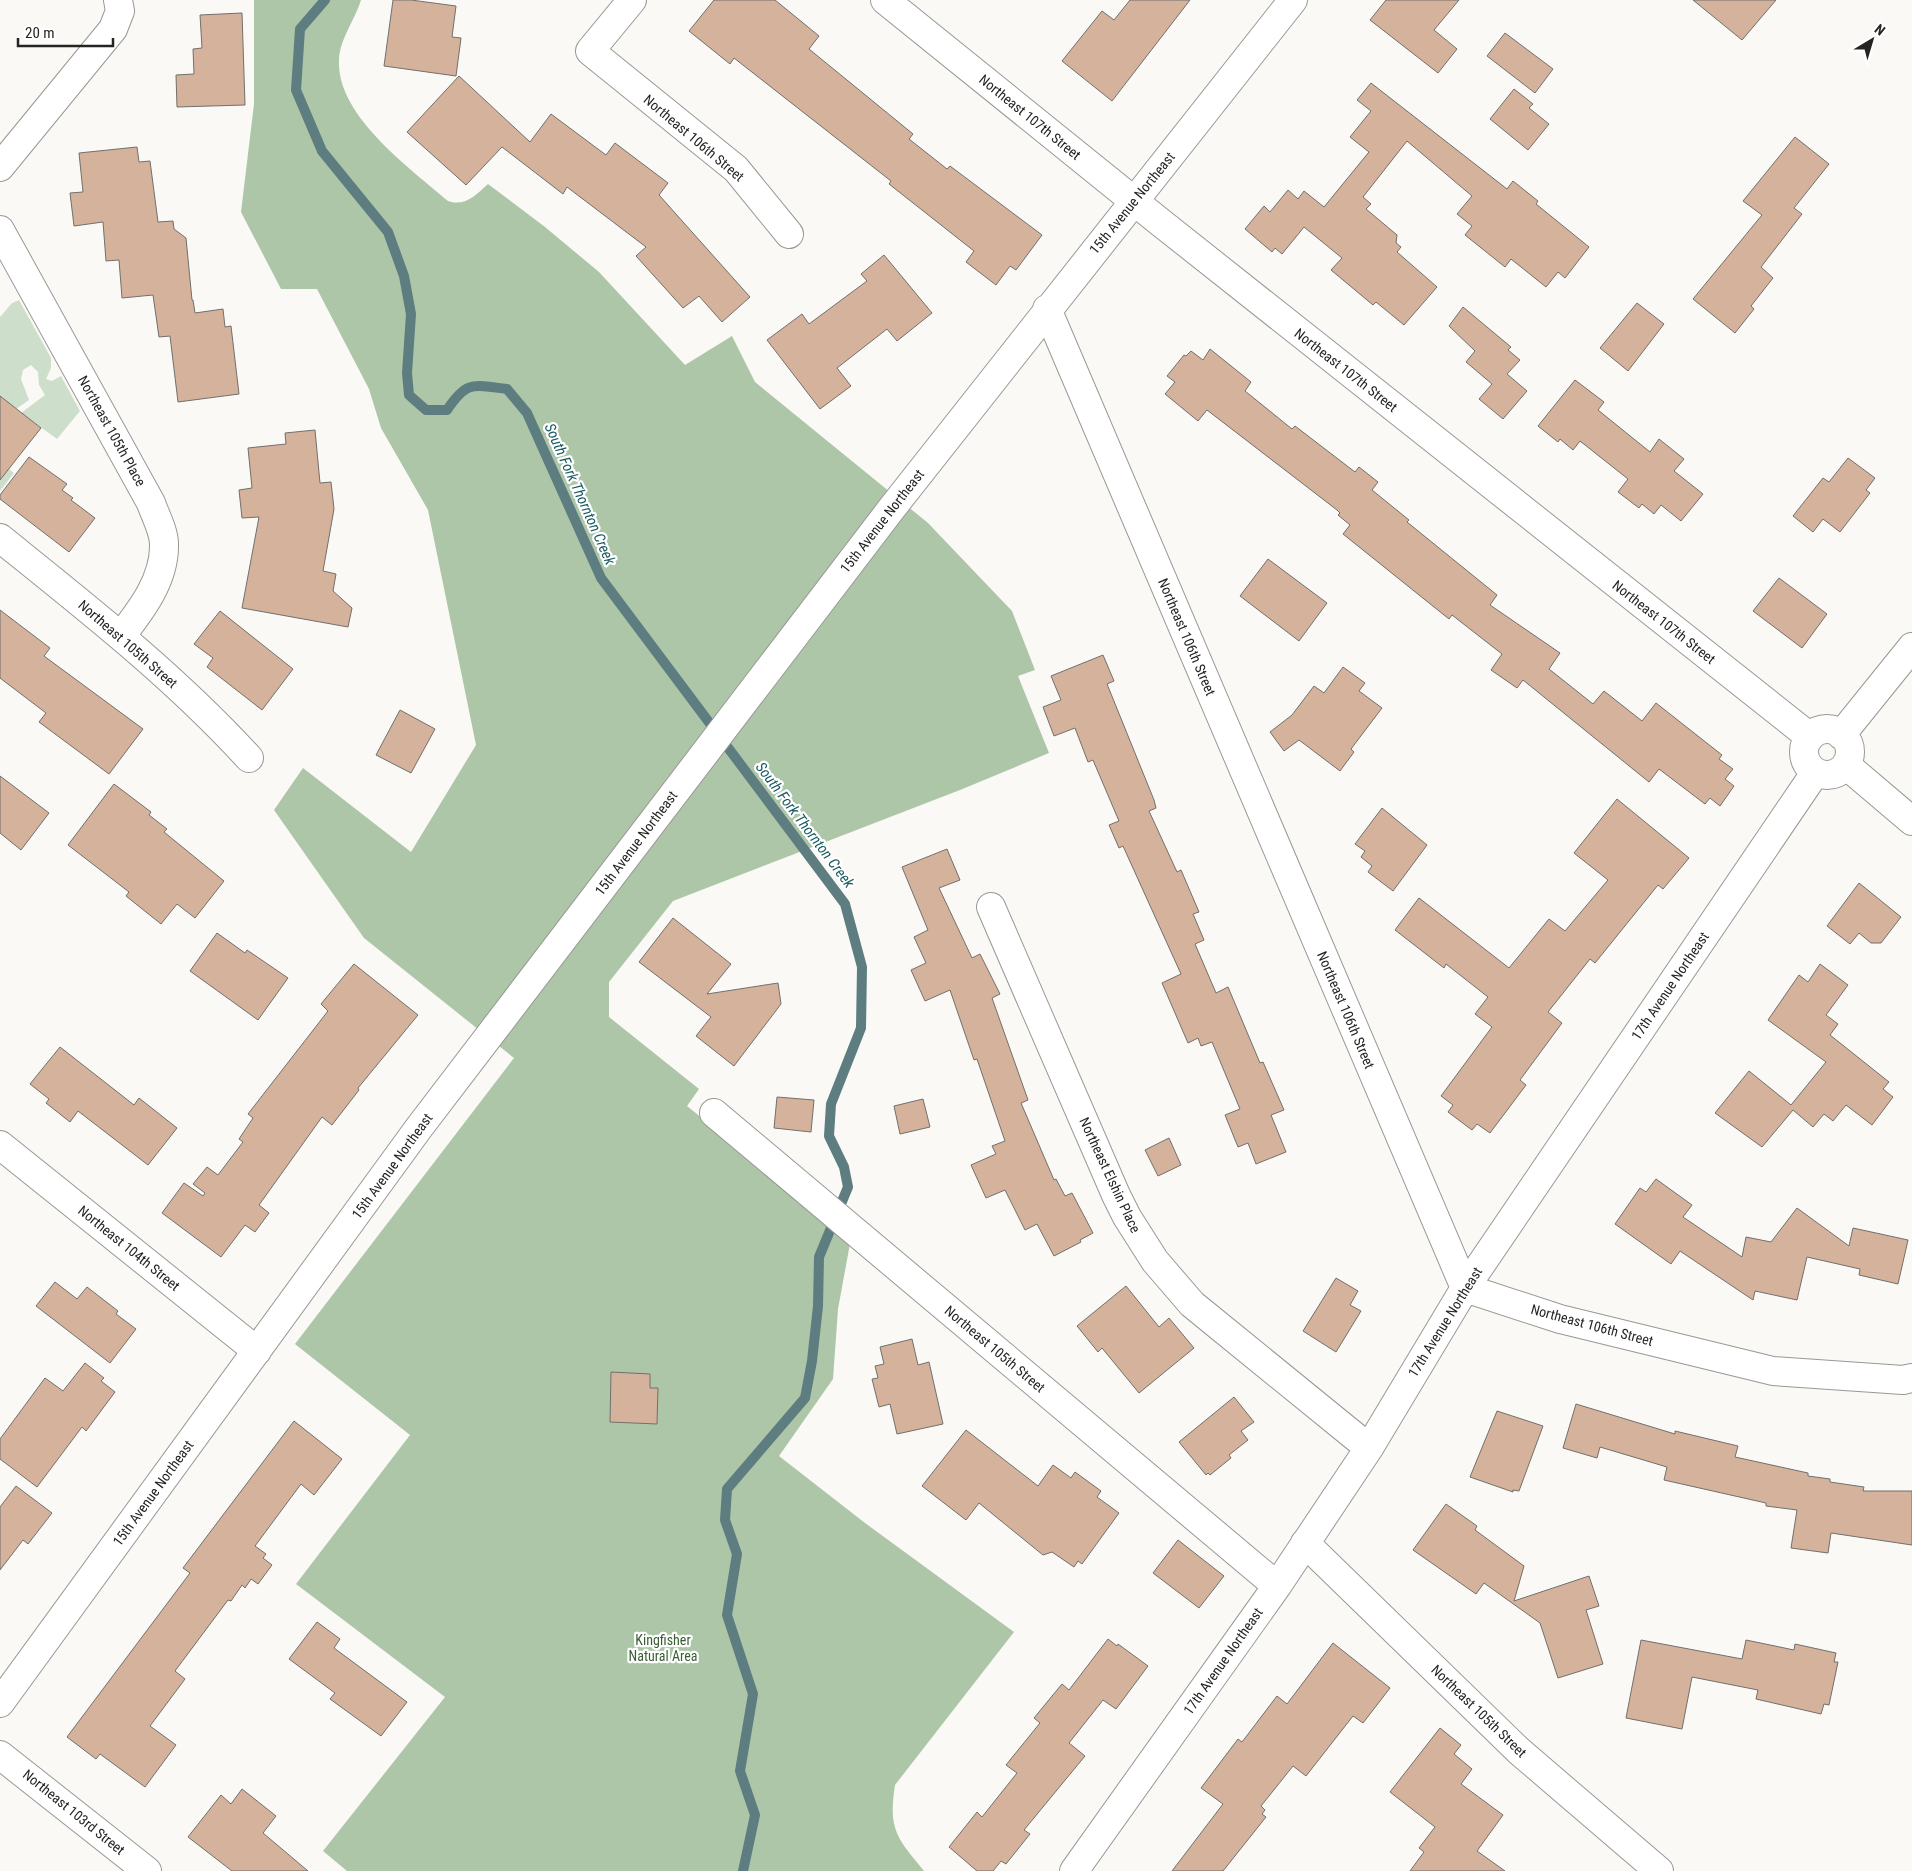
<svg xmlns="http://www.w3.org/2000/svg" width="1912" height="1871" font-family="'Roboto Condensed',sans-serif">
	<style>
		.green { fill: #cddfca }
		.forest { fill: #adc6a8 }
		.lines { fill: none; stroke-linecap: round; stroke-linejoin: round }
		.stream { stroke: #5d7d81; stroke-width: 10 }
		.building { fill: #d5b29c; stroke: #726f6c }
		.minor-casing { stroke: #999895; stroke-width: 30 }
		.minor { stroke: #fff; stroke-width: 28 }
		.labels { text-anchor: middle; stroke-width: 4.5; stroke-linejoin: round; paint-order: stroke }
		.street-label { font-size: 14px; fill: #242423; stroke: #fff }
		.park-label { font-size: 14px; fill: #395e33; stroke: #fff }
		.water-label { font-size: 15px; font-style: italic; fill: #195b62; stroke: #fff }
	</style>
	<rect width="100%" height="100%" fill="#faf9f5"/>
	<!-- green -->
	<path class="green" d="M 19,300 L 51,358 L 51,368 L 46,379 L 52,381 L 61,376 L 80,411 L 57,439 L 21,413 L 45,395 L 39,385 L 38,372 L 31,365 L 23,370 L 21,379 L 29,400 L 16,409 L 0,396 L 0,317 L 12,303 Z
		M 4,465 L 14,473 L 0,491 L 0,470 Z"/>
	<!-- forest -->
	<path class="forest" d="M 254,0 L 361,0 C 355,20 339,40 339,61 C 337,116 410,168 448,201 C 465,207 476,195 488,184 L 545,227 L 599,272 L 685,365 L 732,336 L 755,382 L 928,523 L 1012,611 L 1035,670 L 1018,676 L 1049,753 L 960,790 L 673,901 L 609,982 L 609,1017 L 699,1089 L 687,1106 L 851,1238 L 838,1309 L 833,1379 L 779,1456 L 865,1523 L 1014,1632 L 895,1785 C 888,1830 897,1838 924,1871 L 347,1871 L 323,1851 L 445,1697 L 296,1584 L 410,1435 L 295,1344 L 514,1058 L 364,938 L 274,810 L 303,768 L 411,852 L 476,745 L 428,510 L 381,428 L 369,389 L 317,289 L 281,289 L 241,212 L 254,104 Z"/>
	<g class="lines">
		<!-- stream -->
		<path class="stream" d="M 325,0 L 300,29 L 296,90 L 322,151 L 388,232 L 404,276 L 411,314 L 407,373 L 409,395 L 426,410 L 447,410 C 467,380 473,385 507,389 L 527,413 L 601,578 L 845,904 L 862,967 L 861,1028 L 831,1104 L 829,1136 L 844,1167 L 848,1187 L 819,1257 L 818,1306 L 812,1361 L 805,1398 L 727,1489 L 725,1520 L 737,1554 L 727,1615 L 753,1694 L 740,1771 L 755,1815 L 743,1871"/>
	</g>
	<!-- building -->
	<path class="building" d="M 393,0 L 411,0 L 456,6 L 452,37 L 461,38 L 456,76 L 384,66 Z
		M 714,0 L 775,0 L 819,36 L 809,49 L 913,134 L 909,139 L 947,169 L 950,166 L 1042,235 L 1016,270 L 1010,266 L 996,285 L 966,262 L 974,251 L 889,184 L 891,181 L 734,58 L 730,64 L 689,31 Z
		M 1130,0 L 1190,0 L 1112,101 L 1062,61 L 1102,11 L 1114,20 Z
		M 1386,0 L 1459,0 L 1434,30 L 1457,49 L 1438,73 L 1370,20 Z
		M 1693,0 L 1776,0 L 1742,40 Z
		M 242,13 L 245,105 L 177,107 L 176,75 L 194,74 L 193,49 L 202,48 L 200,15 Z
		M 1505,33 L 1553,69 L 1535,93 L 1487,56 Z
		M 459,76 L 530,142 L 551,114 L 606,155 L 615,143 L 668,183 L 659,195 L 750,297 L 722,322 L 699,296 L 683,308 L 636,256 L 646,247 L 567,187 L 563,194 L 502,147 L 466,185 L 407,132 Z
		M 1371,83 L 1507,189 L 1513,181 L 1538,201 L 1536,204 L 1589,247 L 1565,278 L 1558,272 L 1546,287 L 1511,259 L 1505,267 L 1465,235 L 1472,226 L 1457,214 L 1472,196 L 1407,141 L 1363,197 L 1371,204 L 1366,209 L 1397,235 L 1396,243 L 1401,247 L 1397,252 L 1437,287 L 1404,325 L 1376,302 L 1373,305 L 1331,270 L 1342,258 L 1304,227 L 1282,254 L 1275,248 L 1272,252 L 1245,229 L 1264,206 L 1270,212 L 1288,190 L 1298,199 L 1304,191 L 1324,207 L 1369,152 L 1350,137 L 1371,111 L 1357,100 Z
		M 1514,89 L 1533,104 L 1529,108 L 1549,124 L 1528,150 L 1490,119 Z
		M 1795,137 L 1829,164 L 1794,208 L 1802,214 L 1761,267 L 1773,278 L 1751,306 L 1754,309 L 1735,333 L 1693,299 L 1762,215 L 1743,201 Z
		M 137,147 L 139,162 L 150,161 L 158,222 L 173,221 L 174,229 L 186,238 L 192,300 L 193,300 L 195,313 L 223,309 L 225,327 L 231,326 L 239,394 L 178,402 L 170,336 L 159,337 L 153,295 L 122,298 L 119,260 L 106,261 L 103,222 L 74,226 L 70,193 L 83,192 L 79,153 Z
		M 884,255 L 932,313 L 897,341 L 887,329 L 837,368 L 851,386 L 820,409 L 767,340 L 802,314 L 809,324 L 867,281 L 861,274 Z
		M 1637,303 L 1664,324 L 1628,371 L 1600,348 Z
		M 1463,307 L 1511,347 L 1508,350 L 1520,360 L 1507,374 L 1527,391 L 1503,419 L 1479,399 L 1492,384 L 1466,362 L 1475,351 L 1449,326 Z
		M 1210,349 L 1251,382 L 1245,391 L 1292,429 L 1295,426 L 1355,472 L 1359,467 L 1378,482 L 1372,490 L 1409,520 L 1407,522 L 1497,595 L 1490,605 L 1560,653 L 1549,669 L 1593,704 L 1604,691 L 1642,721 L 1656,703 L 1722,755 L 1719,759 L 1733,769 L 1725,779 L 1734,786 L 1720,806 L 1710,798 L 1705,804 L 1659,769 L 1649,782 L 1523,680 L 1517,688 L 1491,670 L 1502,654 L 1452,615 L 1449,619 L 1343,534 L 1350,525 L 1338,515 L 1340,513 L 1337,510 L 1207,410 L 1198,421 L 1165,394 L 1175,382 L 1167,376 L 1184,355 L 1186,356 L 1191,351 L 1203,360 Z
		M 1575,380 L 1604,402 L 1598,410 L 1650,452 L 1659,439 L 1684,459 L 1674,471 L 1703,494 L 1681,521 L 1661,505 L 1654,514 L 1642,504 L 1639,508 L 1618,492 L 1628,479 L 1580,441 L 1573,450 L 1560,439 L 1558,442 L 1538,426 Z
		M 0,396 L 41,428 L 0,480 Z
		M 315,430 L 320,483 L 331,482 L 334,509 L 323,571 L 336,574 L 333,591 L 352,608 L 348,627 L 242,608 L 259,517 L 242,518 L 239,490 L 252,488 L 248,448 L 286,444 L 285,433 Z
		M 29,457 L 67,484 L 62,490 L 73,498 L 71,500 L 95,518 L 69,552 L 0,499 L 0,495 Z
		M 1848,458 L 1875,478 L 1866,490 L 1870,493 L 1840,532 L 1823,519 L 1813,532 L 1793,516 L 1823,478 L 1829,482 Z
		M 1268,559 L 1327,603 L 1299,641 L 1240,596 Z
		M 1779,578 L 1827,614 L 1802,648 L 1753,611 Z
		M 0,610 L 50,648 L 44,656 L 143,729 L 109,774 L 39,722 L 46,713 L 0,678 Z
		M 220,611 L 293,669 L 262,710 L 207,667 L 213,658 L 194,644 Z
		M 1103,655 L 1114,681 L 1107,684 L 1154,800 L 1156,808 L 1149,811 L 1177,872 L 1181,870 L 1199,912 L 1193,914 L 1204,940 L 1195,944 L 1216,993 L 1228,987 L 1260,1063 L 1263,1062 L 1284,1110 L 1271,1115 L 1286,1152 L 1256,1164 L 1248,1143 L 1238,1147 L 1225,1115 L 1240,1109 L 1212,1042 L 1201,1046 L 1198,1038 L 1188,1043 L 1162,983 L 1181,974 L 1123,846 L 1119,848 L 1109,825 L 1119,821 L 1093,760 L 1088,762 L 1075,728 L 1054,736 L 1043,707 L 1061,700 L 1051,676 Z
		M 1343,667 L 1365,683 L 1359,691 L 1382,708 L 1351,749 L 1354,752 L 1340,771 L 1299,740 L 1284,751 L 1270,732 L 1292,715 L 1314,686 L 1324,693 Z
		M 400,710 L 435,729 L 411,773 L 376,755 Z
		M 0,776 L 49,813 L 21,850 L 0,833 Z
		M 114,784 L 151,812 L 149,815 L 167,829 L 164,832 L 224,881 L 195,918 L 177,904 L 161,924 L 126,896 L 129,892 L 68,845 Z
		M 1617,799 L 1689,858 L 1663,889 L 1658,885 L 1595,963 L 1590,959 L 1548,1012 L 1562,1023 L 1520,1080 L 1526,1085 L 1490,1133 L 1477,1124 L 1472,1130 L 1448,1112 L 1453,1105 L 1441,1096 L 1492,1027 L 1475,1014 L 1488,997 L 1446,964 L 1444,968 L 1395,930 L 1419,898 L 1509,968 L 1549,919 L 1565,931 L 1608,880 L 1574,853 Z
		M 1382,808 L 1427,845 L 1393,891 L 1368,872 L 1372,866 L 1361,857 L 1365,851 L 1355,844 Z
		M 947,849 L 960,880 L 939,888 L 972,958 L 980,954 L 1000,994 L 992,998 L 1028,1100 L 1021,1103 L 1054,1180 L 1056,1179 L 1065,1196 L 1072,1193 L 1093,1233 L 1080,1240 L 1081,1242 L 1054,1256 L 1037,1224 L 1025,1230 L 1005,1190 L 986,1198 L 971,1165 L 996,1154 L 992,1146 L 1005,1141 L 977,1059 L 974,1060 L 950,990 L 925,1001 L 911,970 L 926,963 L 914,937 L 928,930 L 902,867 Z
		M 1859,883 L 1901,917 L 1881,943 L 1871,943 L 1859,933 L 1850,944 L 1827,926 Z
		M 673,918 L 731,964 L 707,994 L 778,983 L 781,1004 L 734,1066 L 696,1036 L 711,1017 L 639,962 Z
		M 217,933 L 245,953 L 247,950 L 288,978 L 258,1020 L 190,971 Z
		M 354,964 L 418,1015 L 358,1088 L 359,1090 L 332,1125 L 322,1117 L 259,1205 L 269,1213 L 255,1232 L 245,1225 L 221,1257 L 162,1213 L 184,1183 L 203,1196 L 205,1193 L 193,1184 L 207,1167 L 218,1175 L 243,1142 L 239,1139 L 253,1118 L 248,1114 L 328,1011 L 321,1004 Z
		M 1820,964 L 1848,985 L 1826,1015 L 1838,1024 L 1830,1035 L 1889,1082 L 1883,1089 L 1893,1097 L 1872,1125 L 1846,1105 L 1833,1121 L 1824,1114 L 1813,1127 L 1793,1110 L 1762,1147 L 1715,1113 L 1749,1071 L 1791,1105 L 1826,1062 L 1768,1020 L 1799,975 L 1808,982 Z
		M 60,1047 L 134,1105 L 139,1098 L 177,1128 L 148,1165 L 78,1111 L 70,1122 L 46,1103 L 49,1099 L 30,1084 Z
		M 777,1097 L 814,1100 L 811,1132 L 774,1128 Z
		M 923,1099 L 930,1127 L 900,1134 L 894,1106 Z
		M 1169,1138 L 1181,1165 L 1158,1176 L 1145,1150 Z
		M 1656,1179 L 1692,1205 L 1683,1217 L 1742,1257 L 1746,1237 L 1771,1242 L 1797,1208 L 1849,1246 L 1853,1228 L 1908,1240 L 1898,1284 L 1859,1275 L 1860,1269 L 1807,1257 L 1797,1300 L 1755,1291 L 1753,1300 L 1680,1251 L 1671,1264 L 1615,1224 L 1640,1188 L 1646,1192 Z
		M 1336,1278 L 1358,1291 L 1350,1305 L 1361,1311 L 1336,1352 L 1303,1331 Z
		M 55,1282 L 77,1299 L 87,1287 L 118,1311 L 116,1314 L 136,1329 L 110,1363 L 36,1306 Z
		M 1126,1286 L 1159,1327 L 1169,1318 L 1194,1348 L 1139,1393 L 1102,1348 L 1098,1352 L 1077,1326 Z
		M 912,1339 L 918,1365 L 929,1362 L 943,1424 L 897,1434 L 890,1404 L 879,1407 L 872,1379 L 878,1378 L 875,1366 L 884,1364 L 880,1347 Z
		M 85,1363 L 104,1378 L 101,1381 L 115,1392 L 86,1431 L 82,1427 L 37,1487 L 0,1459 L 0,1439 L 45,1378 L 63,1391 Z
		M 611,1372 L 650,1374 L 650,1388 L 658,1388 L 657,1424 L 610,1422 Z
		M 1234,1397 L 1254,1422 L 1241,1431 L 1248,1440 L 1229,1455 L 1231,1458 L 1210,1475 L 1208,1473 L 1206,1475 L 1179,1442 Z
		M 1576,1404 L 1675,1434 L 1675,1431 L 1738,1446 L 1735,1457 L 1808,1473 L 1808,1476 L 1830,1479 L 1830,1482 L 1864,1487 L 1863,1491 L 1912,1491 L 1912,1545 L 1831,1533 L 1828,1553 L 1791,1548 L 1797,1510 L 1766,1506 L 1766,1503 L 1664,1480 L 1667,1467 L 1600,1447 L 1597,1458 L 1563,1448 Z
		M 1497,1411 L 1543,1426 L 1519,1491 L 1513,1490 L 1513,1492 L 1470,1477 Z
		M 294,1421 L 342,1459 L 314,1495 L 301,1484 L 255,1546 L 266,1554 L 263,1558 L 272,1565 L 258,1584 L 251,1579 L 245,1588 L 242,1585 L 231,1601 L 228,1600 L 175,1671 L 185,1679 L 150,1726 L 176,1745 L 145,1787 L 100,1754 L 96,1759 L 67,1737 L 190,1573 L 183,1568 Z
		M 966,1430 L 1038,1486 L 1053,1465 L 1071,1478 L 1075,1472 L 1101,1491 L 1097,1497 L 1119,1513 L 1082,1564 L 1078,1561 L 1074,1567 L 1052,1552 L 1043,1555 L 979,1503 L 966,1520 L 922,1486 Z
		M 16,1486 L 52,1513 L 28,1544 L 23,1540 L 0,1570 L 0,1507 Z
		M 1446,1504 L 1477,1526 L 1475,1530 L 1524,1566 L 1514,1601 L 1589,1576 L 1599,1606 L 1586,1610 L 1603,1664 L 1558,1678 L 1540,1623 L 1484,1583 L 1476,1594 L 1413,1550 Z
		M 1178,1540 L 1224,1576 L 1199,1608 L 1153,1573 Z
		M 317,1622 L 340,1639 L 334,1648 L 407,1702 L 381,1736 L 330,1699 L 335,1693 L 289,1659 Z
		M 1108,1639 L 1117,1646 L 1118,1644 L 1148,1666 L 1116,1709 L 1103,1700 L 1069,1743 L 1085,1756 L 1024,1830 L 1030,1834 L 1006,1864 L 1001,1861 L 993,1871 L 977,1871 L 949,1847 L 977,1812 L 982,1817 L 1017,1773 L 1006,1765 L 1040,1723 L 1034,1718 L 1062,1684 L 1069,1690 Z
		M 1641,1640 L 1742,1659 L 1746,1640 L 1794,1650 L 1795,1644 L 1836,1653 L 1834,1662 L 1838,1662 L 1829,1705 L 1824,1704 L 1821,1714 L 1756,1699 L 1758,1690 L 1692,1677 L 1682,1729 L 1626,1718 Z
		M 1333,1643 L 1390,1688 L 1363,1723 L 1353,1716 L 1306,1776 L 1293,1766 L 1261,1806 L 1265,1810 L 1262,1814 L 1266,1817 L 1223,1871 L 1172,1871 L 1223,1804 L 1201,1788 L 1238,1739 L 1242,1742 L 1277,1696 L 1287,1704 Z
		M 1440,1728 L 1461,1745 L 1454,1754 L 1472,1769 L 1461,1784 L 1503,1815 L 1477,1851 L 1505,1871 L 1410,1871 L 1424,1852 L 1419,1848 L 1435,1827 L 1390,1792 Z
		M 242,1789 L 276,1816 L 263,1833 L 308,1871 L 232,1871 L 188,1837 L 221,1795 L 231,1804 Z"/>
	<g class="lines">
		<!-- minor casing -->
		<g class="minor-casing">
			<path id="minor" d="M 632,0 L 590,51 L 736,169 L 789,234
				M 885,0 L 1160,222 L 1810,737
				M 0,167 L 113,29 L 120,11 L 118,0
				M 0,230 L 151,503 C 155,515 164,531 164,544 C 165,579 142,609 121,636
				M 1047,309 L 1465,1288 L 1560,1319 L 1773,1371 L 1903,1380 L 1912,1378
				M 0,538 C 87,608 174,676 249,758
				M1804 752a23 23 0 1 1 46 0a23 23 0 1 1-46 0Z
				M 1841,735 L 1912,647
				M 1846,765 L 1912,821
				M 991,907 L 1116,1195 L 1127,1217 L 1155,1261 L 1192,1304 L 1369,1448
				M 714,1113 L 1277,1586
				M 0,1145 L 257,1351
				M 1305,1543 L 1519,1751 L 1659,1871
				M 0,1703 L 418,1129 L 892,508 L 1293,0
				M 0,1755 L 147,1871
				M 1074,1871 L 1277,1586 L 1369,1448 L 1465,1288 L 1815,773"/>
		</g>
		<!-- minor -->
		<use href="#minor" class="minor"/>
	</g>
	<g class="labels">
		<!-- street labels -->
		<g class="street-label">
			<text transform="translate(1030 117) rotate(39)" y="5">Northeast 107th Street</text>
			<text transform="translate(694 138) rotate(40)" y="5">Northeast 106th Street</text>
			<text transform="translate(1132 203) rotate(-51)" y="5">15th Avenue Northeast</text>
			<text transform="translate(1346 370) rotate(38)" y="5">Northeast 107th Street</text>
			<text transform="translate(112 431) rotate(61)" y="5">Northeast 105th Place</text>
			<text transform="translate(882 521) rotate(-52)" y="5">15th Avenue Northeast</text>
			<text transform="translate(1664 622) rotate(38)" y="5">Northeast 107th Street</text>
			<text transform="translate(1187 637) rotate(67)" y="5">Northeast 106th Street</text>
			<text transform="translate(128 644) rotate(41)" y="5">Northeast 105th Street</text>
			<text transform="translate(636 843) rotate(-53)" y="5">15th Avenue Northeast</text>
			<text transform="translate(1670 986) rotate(-56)" y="5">17th Avenue Northeast</text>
			<text transform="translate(1346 1010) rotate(67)" y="5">Northeast 106th Street</text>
			<text transform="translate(392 1166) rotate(-54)" y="5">15th Avenue Northeast</text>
			<text transform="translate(1110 1175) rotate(65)" y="5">Northeast Elshin Place</text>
			<text transform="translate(129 1248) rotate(39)" y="5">Northeast 104th Street</text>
			<text transform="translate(1445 1322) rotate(-58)" y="5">17th Avenue Northeast</text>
			<text transform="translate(1592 1325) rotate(15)" y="5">Northeast 106th Street</text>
			<text transform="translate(995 1349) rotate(40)" y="5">Northeast 105th Street</text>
			<text transform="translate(153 1493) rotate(-54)" y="5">15th Avenue Northeast</text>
			<text transform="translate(1223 1661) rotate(-55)" y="5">17th Avenue Northeast</text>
			<text transform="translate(1479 1711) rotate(44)" y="5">Northeast 105th Street</text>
			<text transform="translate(74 1812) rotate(39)" y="5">Northeast 103rd Street</text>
		</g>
		<!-- park labels -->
		<g class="park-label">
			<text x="663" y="1645">Kingfisher<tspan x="663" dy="16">Natural Area</tspan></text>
		</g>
		<!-- water labels -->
		<g class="water-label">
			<text transform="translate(580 494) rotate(66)" y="5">South Fork Thornton Creek</text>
			<text transform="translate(805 825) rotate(53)" y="5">South Fork Thornton Creek</text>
		</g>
	</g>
	<!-- north arrow -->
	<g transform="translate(1872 40) rotate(38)" stroke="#ffffff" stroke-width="4" paint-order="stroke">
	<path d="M0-4L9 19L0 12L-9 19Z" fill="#242423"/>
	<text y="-8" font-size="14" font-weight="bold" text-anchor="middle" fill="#242423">N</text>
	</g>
	<!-- scale -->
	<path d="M18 38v8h95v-8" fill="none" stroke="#242423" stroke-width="2.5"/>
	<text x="25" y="38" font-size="15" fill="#242423" stroke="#ffffff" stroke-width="4" paint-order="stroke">20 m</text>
</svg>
